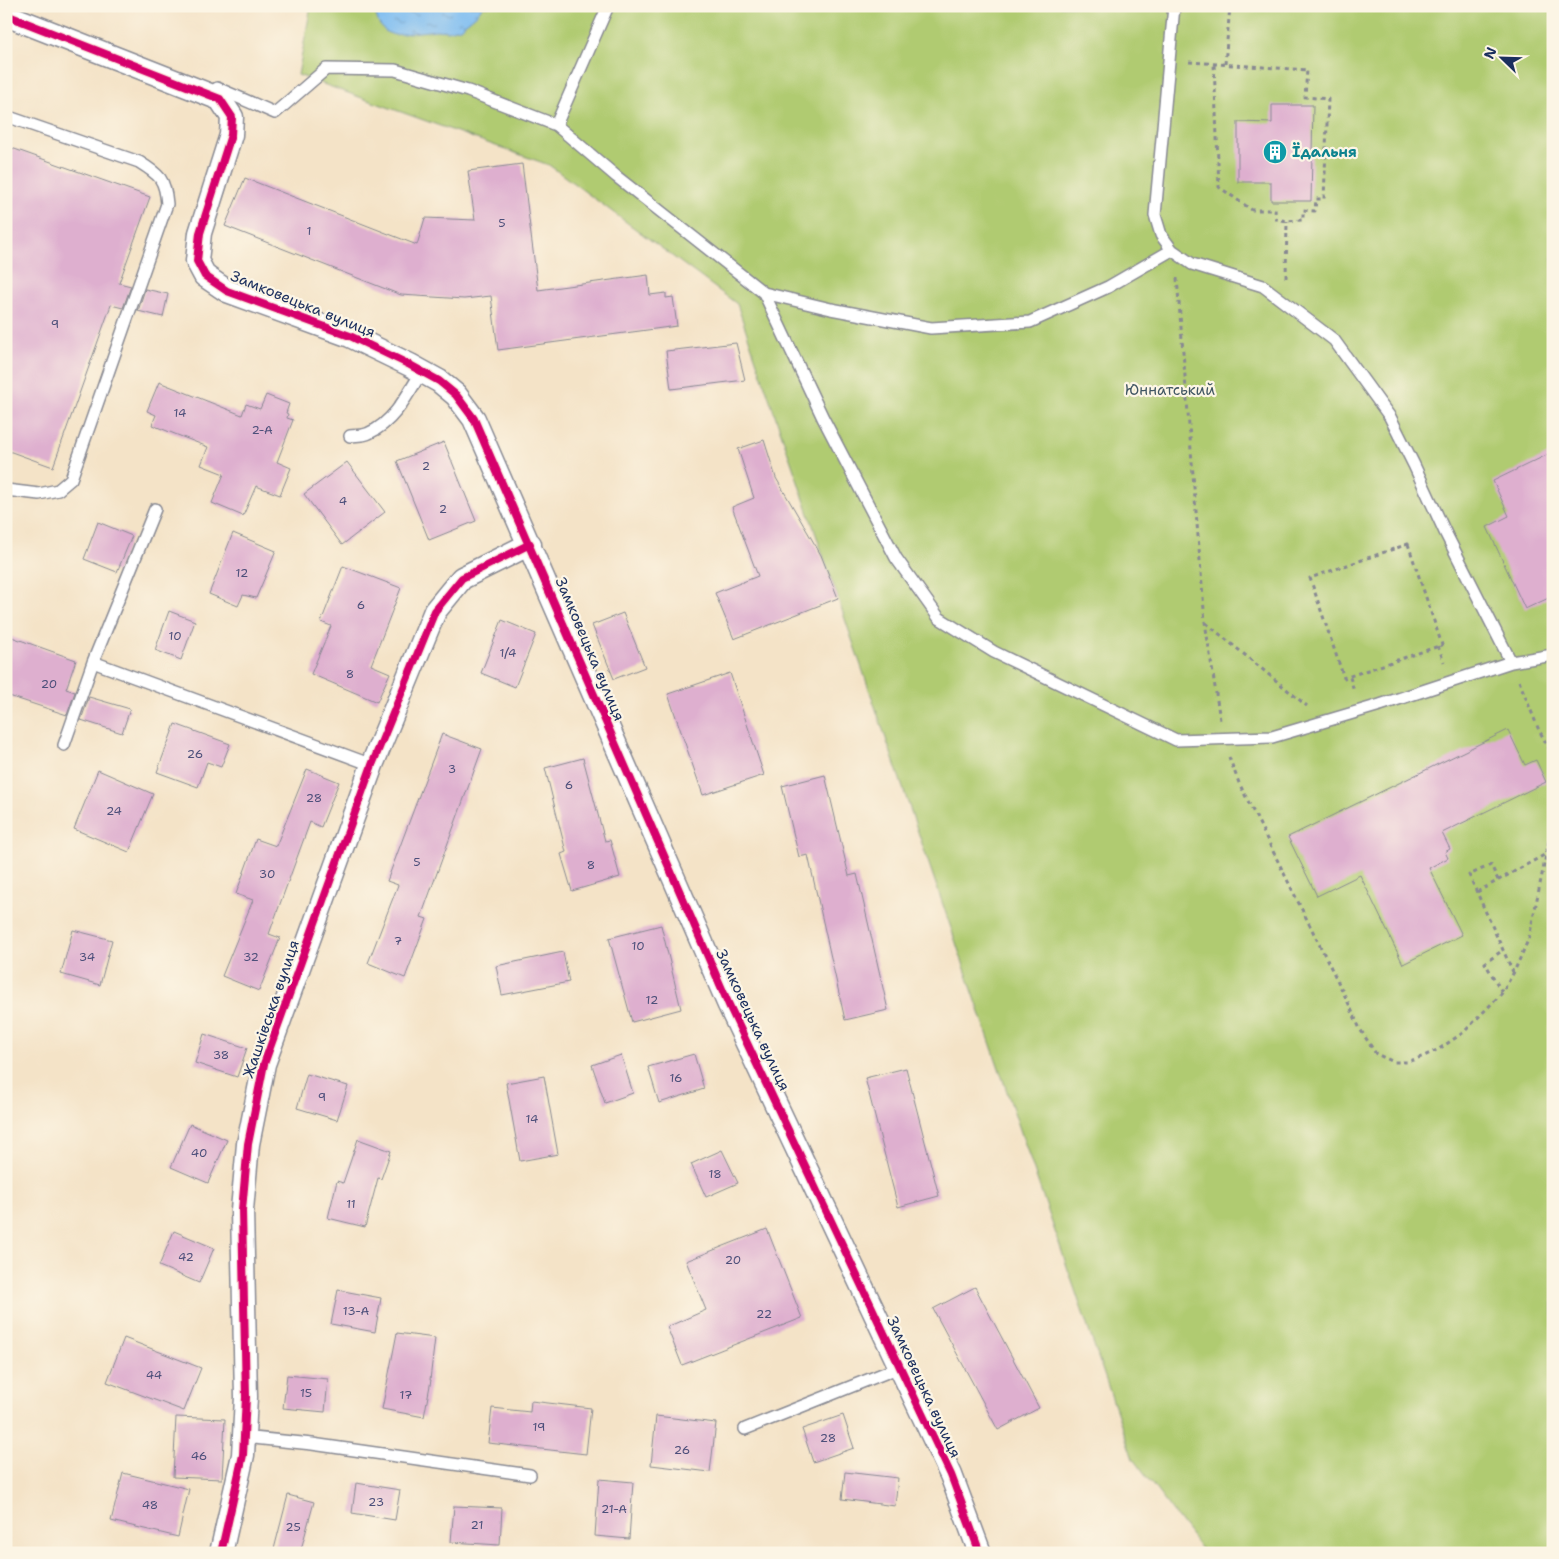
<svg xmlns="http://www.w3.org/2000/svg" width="1559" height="1559" font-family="'Shantell Sans',sans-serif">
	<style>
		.green { fill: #b0cb71; stroke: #667d68 }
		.water { fill: url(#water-ripples); stroke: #4c76a8 }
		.building { fill: #deafcf }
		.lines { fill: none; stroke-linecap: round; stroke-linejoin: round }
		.lane-casing { stroke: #888992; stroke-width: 14 }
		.street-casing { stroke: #888992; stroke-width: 25 }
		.path { stroke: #888992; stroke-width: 3; stroke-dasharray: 4 4; stroke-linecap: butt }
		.lane { stroke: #fff; stroke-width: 11 }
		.street { stroke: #fff; stroke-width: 22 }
		.cycleway-casing { stroke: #fcf5e5; stroke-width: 11 }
		.cycleway { stroke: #d6006c; stroke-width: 8 }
		.labels { text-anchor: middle; stroke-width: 4.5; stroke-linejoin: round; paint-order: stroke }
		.number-label { font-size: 12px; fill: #4c4f7a }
		.culture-label { font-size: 15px; font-weight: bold; fill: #0d838f; stroke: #fcf5e5; text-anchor: start }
		.street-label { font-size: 15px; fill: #1b2f5e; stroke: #fcf5e5 }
		.park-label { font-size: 15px; fill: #405663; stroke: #fcf5e5 }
	</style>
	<defs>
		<pattern id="water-ripples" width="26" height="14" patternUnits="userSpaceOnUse" patternTransform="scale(1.25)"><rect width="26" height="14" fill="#7cbcf1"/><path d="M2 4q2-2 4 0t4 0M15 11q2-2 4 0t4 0" fill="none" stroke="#6599c6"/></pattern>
	</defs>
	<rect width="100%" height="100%" fill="#fcf5e5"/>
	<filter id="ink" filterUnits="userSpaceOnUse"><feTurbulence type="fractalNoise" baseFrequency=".02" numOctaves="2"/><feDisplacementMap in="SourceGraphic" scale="10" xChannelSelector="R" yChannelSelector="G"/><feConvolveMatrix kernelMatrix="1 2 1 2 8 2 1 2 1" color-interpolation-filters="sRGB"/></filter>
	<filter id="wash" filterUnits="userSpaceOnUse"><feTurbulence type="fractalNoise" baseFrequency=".0096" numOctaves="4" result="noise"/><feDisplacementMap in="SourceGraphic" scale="20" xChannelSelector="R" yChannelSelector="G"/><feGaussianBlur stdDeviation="1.12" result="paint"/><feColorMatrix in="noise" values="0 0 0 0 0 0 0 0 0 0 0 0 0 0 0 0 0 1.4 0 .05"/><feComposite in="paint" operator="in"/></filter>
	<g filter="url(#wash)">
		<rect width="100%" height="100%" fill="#f4e3c7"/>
		<!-- green -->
		<path class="green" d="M 311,6 L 1553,6 L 1553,1553 L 1204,1553 L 1133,1459 L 737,304 L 549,165 L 298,75 Z"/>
		<!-- water -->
		<path class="water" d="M 373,6 L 483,6 L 477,14 L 460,28 L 448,31 L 436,30 L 394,35 L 386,32 L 379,24 Z"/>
		<g id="blocks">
			<!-- building -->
			<path class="building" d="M 1272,105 L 1313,105 L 1311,201 L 1271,201 L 1271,182 L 1238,182 L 1238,122 L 1272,123 Z
				M 6,146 L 150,197 L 119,283 L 131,286 L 123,308 L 111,305 L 53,467 L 6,450 Z
				M 522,164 L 538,290 L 648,275 L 650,295 L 666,293 L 666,298 L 673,297 L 677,326 L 498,350 L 491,296 L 464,299 L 401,295 L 225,226 L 245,178 L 417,245 L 425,218 L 475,220 L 468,171 Z
				M 145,289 L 168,294 L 163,317 L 138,311 Z
				M 736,343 L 745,380 L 671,389 L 666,351 Z
				M 159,382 L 242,415 L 246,404 L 260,409 L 266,395 L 289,404 L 286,413 L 288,414 L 287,418 L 293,420 L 277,462 L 291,468 L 280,495 L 256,486 L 243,516 L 212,503 L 224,474 L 201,465 L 208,447 L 152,425 L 156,415 L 147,411 Z
				M 764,440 L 776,478 L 821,555 L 838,598 L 734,639 L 715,593 L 758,576 L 732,507 L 754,498 L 738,449 Z
				M 444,442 L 476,521 L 429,540 L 397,461 Z
				M 1553,452 L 1553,596 L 1525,609 L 1487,527 L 1509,516 L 1493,481 Z
				M 347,462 L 385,512 L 342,545 L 304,494 Z
				M 98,522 L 132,536 L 117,572 L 84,559 Z
				M 233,533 L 276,551 L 256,598 L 243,595 L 238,606 L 209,594 Z
				M 343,566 L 401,588 L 371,665 L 390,673 L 377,702 L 311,674 L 331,626 L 321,622 Z
				M 169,611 L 195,621 L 181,660 L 155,650 Z
				M 623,613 L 645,667 L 614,679 L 592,625 Z
				M 502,620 L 536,634 L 515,687 L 481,673 Z
				M 6,635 L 76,660 L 66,689 L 75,692 L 67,715 L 6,695 Z
				M 730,673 L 764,775 L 703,795 L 668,694 Z
				M 89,697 L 130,709 L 122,733 L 81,720 Z
				M 175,724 L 230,744 L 221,767 L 207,762 L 198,787 L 157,772 Z
				M 1508,730 L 1525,765 L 1536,760 L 1546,782 L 1442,833 L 1450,849 L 1445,852 L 1448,858 L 1429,868 L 1462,935 L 1403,964 L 1360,875 L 1317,896 L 1288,837 Z
				M 442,734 L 482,749 L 421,917 L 427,919 L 405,978 L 368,963 L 398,885 L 387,881 Z
				M 583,758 L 605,841 L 610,840 L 620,877 L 572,891 L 561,854 L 566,852 L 545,768 Z
				M 307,769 L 339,782 L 321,827 L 310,822 L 269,934 L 280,938 L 259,991 L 222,976 L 253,900 L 236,894 L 256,839 L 276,846 Z
				M 98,770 L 153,794 L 129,852 L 74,829 Z
				M 825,775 L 849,876 L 857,874 L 888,1010 L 845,1020 L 808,855 L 799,857 L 782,786 Z
				M 661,925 L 681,1009 L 632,1022 L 609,938 Z
				M 73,930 L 112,940 L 100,985 L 61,974 Z
				M 563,952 L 569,982 L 502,995 L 496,966 Z
				M 204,1034 L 247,1048 L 237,1077 L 195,1063 Z
				M 694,1054 L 704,1089 L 659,1103 L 648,1067 Z
				M 621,1055 L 633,1093 L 605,1103 L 592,1065 Z
				M 906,1068 L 939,1196 L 898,1207 L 865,1078 Z
				M 307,1074 L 348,1086 L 337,1120 L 297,1108 Z
				M 544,1076 L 558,1154 L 520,1161 L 506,1083 Z
				M 190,1124 L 227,1140 L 208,1183 L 171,1167 Z
				M 358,1139 L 391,1151 L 381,1179 L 378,1178 L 365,1227 L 328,1218 L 337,1181 L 343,1183 Z
				M 722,1150 L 738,1183 L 706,1197 L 691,1164 Z
				M 767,1229 L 802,1318 L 682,1365 L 667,1327 L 706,1310 L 686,1261 Z
				M 174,1231 L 214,1248 L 199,1283 L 159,1266 Z
				M 975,1287 L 1039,1408 L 998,1430 L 933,1309 Z
				M 338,1290 L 381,1298 L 375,1332 L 331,1324 Z
				M 397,1333 L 435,1338 L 430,1380 L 431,1380 L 424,1417 L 382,1409 Z
				M 124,1338 L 201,1368 L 184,1411 L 107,1382 Z
				M 287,1375 L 328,1379 L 325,1412 L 283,1408 Z
				M 531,1401 L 591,1408 L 586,1454 L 488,1443 L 492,1408 L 530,1412 Z
				M 843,1415 L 854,1448 L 813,1462 L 802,1429 Z
				M 656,1416 L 716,1423 L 710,1472 L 651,1465 Z
				M 176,1417 L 225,1419 L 222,1479 L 173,1477 Z
				M 845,1472 L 898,1478 L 895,1506 L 842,1499 Z
				M 123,1473 L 189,1489 L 178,1537 L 111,1521 Z
				M 599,1479 L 633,1482 L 629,1539 L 595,1536 Z
				M 356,1483 L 400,1490 L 395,1520 L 352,1513 Z
				M 288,1495 L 314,1502 L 300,1553 L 273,1553 Z
				M 454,1506 L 502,1508 L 500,1545 L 451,1542 Z"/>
		</g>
	</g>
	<g filter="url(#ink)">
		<use href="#blocks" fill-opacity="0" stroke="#888992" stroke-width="1"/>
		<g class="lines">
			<!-- lane casing -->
			<g class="lane-casing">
				<path id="lane" d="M 1174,6 L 1155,215 L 1161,235 L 1172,250 L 1192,264 L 1263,286 L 1334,340 L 1390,417 L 1414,465 L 1445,532 L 1511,662
					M 217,88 L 275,113 L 326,69 L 395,70 L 468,91 L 556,125 L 617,177 L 764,293 L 823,418 L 896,558 L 939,618 L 994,652 L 1176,740 L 1272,737 L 1380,705 L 1511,662 L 1553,655
					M 6,116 L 139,162 C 160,175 165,179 167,204 L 71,479 L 58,490 L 39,494 L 6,490
					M 556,125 L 608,6
					M 764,293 L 831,309 L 931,328 L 1030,322 L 1108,287 L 1172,250
					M 350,436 C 356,435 364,436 369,433 C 394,422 408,394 422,371
					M 93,662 L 372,765
					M 64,745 L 93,662 L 155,509
					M 745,1429 L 900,1367
					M 244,1437 L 312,1444 L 530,1475"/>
			</g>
			<!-- street casing -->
			<g class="street-casing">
				<path id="street" d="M 6,15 L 220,99 L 232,117 L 231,135 L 200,233 L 197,261 L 205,276 L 227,291 L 350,336 L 410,365 L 439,381 L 456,395 L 474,419 L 729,1005 L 951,1475 L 980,1553
					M 221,1553 L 243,1455 L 246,1397 L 242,1210 L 248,1144 L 264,1064 L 372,765 L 435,611 L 462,578 L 530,544"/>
			</g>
			<!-- path -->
			<path class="path" d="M 1189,62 L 1307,70 L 1305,97 L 1328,99 L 1324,199 L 1316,199 L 1315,211 L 1303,210 L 1303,220 L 1287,221 L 1276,219 L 1275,210 L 1252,210 L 1219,187 L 1214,64
				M 1225,64 L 1230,6
				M 1177,278 L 1205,622 L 1220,720
				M 1286,278 L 1287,221
				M 1408,544 L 1442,645 L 1344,678 L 1310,578 Z
				M 1206,623 L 1307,706
				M 1438,646 L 1444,662
				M 1350,677 L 1354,691
				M 1519,681 L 1538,728 L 1553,756
				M 1229,757 L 1239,783 L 1347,1000 L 1360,1029 L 1376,1054 L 1394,1062 L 1407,1062 L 1424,1056 L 1439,1049 L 1464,1032 L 1502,993 L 1514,972 L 1529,938 L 1553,821
				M 1498,880 L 1491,865 L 1469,875 L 1513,972
				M 1477,892 L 1546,854
				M 1502,992 L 1485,963 L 1503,950"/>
			<!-- lane -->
			<use href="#lane" class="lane"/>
			<!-- street -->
			<use href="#street" class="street"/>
			<!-- cycleway casing -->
			<g class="cycleway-casing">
				<path id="cycleway" d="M 6,15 L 220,99 L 232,117 L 231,135 L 200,233 L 197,261 L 205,276 L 227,291 L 350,336 L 410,365 L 439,381 L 456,395 L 474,419 L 729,1005 L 951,1475 L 980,1553
					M 221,1553 L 243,1455 L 246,1397 L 242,1210 L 248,1144 L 264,1064 L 372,765 L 435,611 L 462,578 L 530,544"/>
			</g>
			<!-- cycleway -->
			<use href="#cycleway" class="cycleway"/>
		</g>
	</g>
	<!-- icons -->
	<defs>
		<g id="building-disc" transform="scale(1.25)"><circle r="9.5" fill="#0f9aa8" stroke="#fcf5e5"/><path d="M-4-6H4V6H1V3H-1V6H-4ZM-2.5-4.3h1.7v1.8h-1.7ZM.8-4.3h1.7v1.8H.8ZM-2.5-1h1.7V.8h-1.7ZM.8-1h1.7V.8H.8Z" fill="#fff"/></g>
	</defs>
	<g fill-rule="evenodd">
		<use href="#building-disc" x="1275" y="152"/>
	</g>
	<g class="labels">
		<!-- number labels -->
		<g class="number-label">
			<text x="502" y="227">5</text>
			<text x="309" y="235">1</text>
			<text x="55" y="328">9</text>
			<text x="180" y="417">14</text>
			<text x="262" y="434">2-А</text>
			<text x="426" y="470">2</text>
			<text x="343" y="505">4</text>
			<text x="443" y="513">2</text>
			<text x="242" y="577">12</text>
			<text x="361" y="609">6</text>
			<text x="175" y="640">10</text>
			<text x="508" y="657">1/4</text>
			<text x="350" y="678">8</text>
			<text x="49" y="688">20</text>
			<text x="195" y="758">26</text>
			<text x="452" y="773">3</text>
			<text x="569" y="789">6</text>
			<text x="314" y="802">28</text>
			<text x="114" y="815">24</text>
			<text x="417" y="866">5</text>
			<text x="591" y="869">8</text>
			<text x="267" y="878">30</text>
			<text x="398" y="945">7</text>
			<text x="638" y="950">10</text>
			<text x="87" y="961">34</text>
			<text x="251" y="961">32</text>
			<text x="652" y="1004">12</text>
			<text x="221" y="1059">38</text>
			<text x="676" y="1082">16</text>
			<text x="322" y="1101">9</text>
			<text x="532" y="1123">14</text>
			<text x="199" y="1157">40</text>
			<text x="715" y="1178">18</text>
			<text x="351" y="1208">11</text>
			<text x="186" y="1261">42</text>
			<text x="733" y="1264">20</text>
			<text x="356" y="1315">13-А</text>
			<text x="764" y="1318">22</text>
			<text x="154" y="1379">44</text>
			<text x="306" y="1397">15</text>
			<text x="406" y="1399">17</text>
			<text x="539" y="1431">19</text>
			<text x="828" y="1442">28</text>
			<text x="682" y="1454">26</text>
			<text x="199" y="1460">46</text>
			<text x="376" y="1506">23</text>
			<text x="150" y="1509">48</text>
			<text x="614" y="1513">21-А</text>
			<text x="477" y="1529">21</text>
			<text x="293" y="1531">25</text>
		</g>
		<!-- culture labels -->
		<g class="culture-label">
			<text x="1292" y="157">Їдальня</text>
		</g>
		<!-- street labels -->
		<g class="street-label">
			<text transform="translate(303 304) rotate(22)" y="5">Замковецька вулиця</text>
			<text transform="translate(590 649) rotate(67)" y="5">Замковецька вулиця</text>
			<text transform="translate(271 1009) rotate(-71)" y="5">Жашківська вулиця</text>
			<text transform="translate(753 1020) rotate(65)" y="5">Замковецька вулиця</text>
			<text transform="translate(924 1387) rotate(65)" y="5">Замковецька вулиця</text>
		</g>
		<!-- park labels -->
		<g class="park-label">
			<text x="1170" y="395">Юннатський</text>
		</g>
	</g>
	<!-- margin -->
	<rect width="1559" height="1559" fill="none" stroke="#fcf5e5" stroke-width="25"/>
	<!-- north arrow -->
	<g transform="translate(1502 58) rotate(293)" stroke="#fcf5e5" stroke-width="4" paint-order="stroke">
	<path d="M0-4L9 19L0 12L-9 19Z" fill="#1b2f5e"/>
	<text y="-8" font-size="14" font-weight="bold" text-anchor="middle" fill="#1b2f5e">N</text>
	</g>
</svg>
